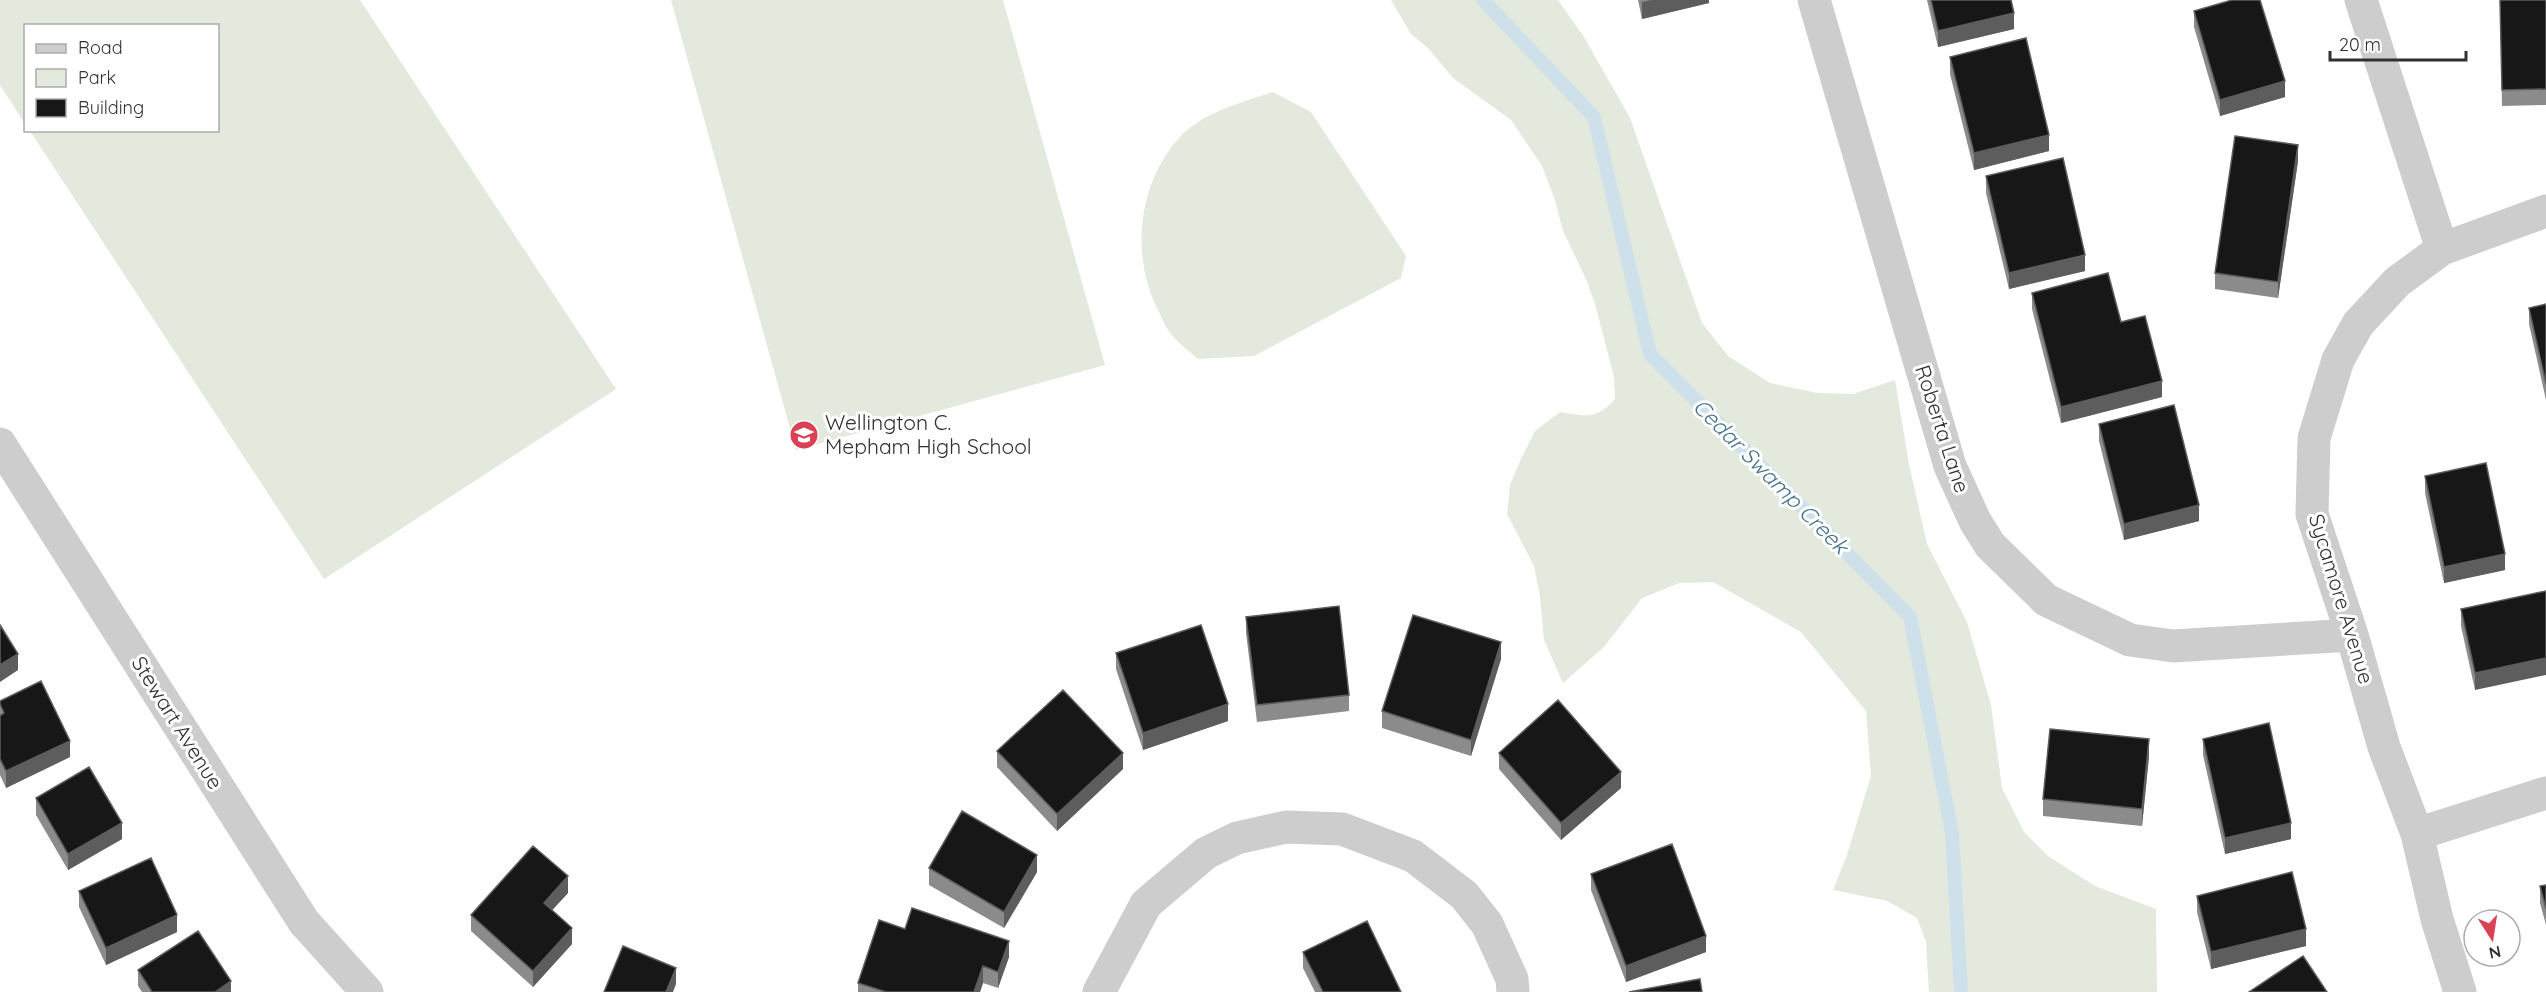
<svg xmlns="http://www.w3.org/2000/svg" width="2546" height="992" font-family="Quicksand,sans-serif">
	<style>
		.green { fill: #e4e9dd }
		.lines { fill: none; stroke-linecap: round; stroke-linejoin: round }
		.stream { stroke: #cee0ea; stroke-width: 14 }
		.minor { stroke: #cdcdcd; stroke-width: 33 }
		.wall { fill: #8b8b8b }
		.shaded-wall { fill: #5d5d5d }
		.building { fill: #171717; stroke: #5d5d5d; stroke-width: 1.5 }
		.labels { text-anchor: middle; stroke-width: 6; stroke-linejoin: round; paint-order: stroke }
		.poi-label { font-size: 21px; fill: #303030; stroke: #fff; text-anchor: start }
		.street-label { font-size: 21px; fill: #303030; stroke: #fff }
		.water-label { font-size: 22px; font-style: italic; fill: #44748c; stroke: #fff }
	</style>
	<rect width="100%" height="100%" fill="#fff"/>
	<!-- green -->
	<path class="green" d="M 0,0 L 360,0 L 616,389 L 324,579 L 30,131 L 218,130 L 218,26 L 26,26 L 25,124 L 0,85 Z
		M 671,0 L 1003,0 L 1105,365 L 796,450 Z
		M 1391,0 L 1558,0 L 1584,37 L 1630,118 L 1702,323 L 1728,356 L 1770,383 L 1818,393 L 1853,394 L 1895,380 L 1909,464 L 1927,544 L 1967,622 L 1991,705 L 2002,788 L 2024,832 L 2048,856 L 2095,886 L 2156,909 L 2157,992 L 1929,992 L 1926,942 L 1917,918 L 1887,901 L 1833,890 L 1847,855 L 1871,776 L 1866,711 L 1801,632 L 1713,582 L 1679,583 L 1642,598 L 1604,647 L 1563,683 L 1544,640 L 1540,596 L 1534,566 L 1507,514 L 1510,485 L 1521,459 L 1535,431 L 1560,412 C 1585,416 1597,420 1615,399 L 1614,377 L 1595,304 L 1586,279 L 1563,231 L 1555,200 L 1542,166 L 1511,120 L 1453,78 L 1428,48 L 1411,34 Z
		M 1273,92 L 1311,112 L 1406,256 L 1401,278 L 1254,356 L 1198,359 C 1189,351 1178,343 1171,334 C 1166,328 1163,321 1160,314 C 1130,259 1137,185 1179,138 C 1203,112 1241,103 1273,92 Z"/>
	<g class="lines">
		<!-- stream -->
		<path class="stream" d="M 1483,0 L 1594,117 L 1650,354 L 1910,617 L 1952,833 L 1961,992"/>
		<!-- minor -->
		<path class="minor" d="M 1814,0 L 1950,466 L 1975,521 L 1990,545 L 2046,600 L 2130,640 L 2173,646 L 2352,635
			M 2361,0 L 2442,249
			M 0,444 L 304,922 L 367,992
			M 2417,834 L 2546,793
			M 1099,992 L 1146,904 L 1206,853 L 1237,838 L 1286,827 L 1342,829 L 1413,856 L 1464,895 L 1487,924 L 1512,979 L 1513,992
			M 2460,992 L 2437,919 L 2417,834 L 2384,747 L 2352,635 L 2312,514 L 2314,438 L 2338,360 L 2358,324 L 2397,282 L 2442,249 L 2546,211"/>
	</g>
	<!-- wall -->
	<path class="wall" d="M 1638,0 L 1709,0 L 1709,3 L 1642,19 Z
		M 1927,0 L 2011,0 L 2014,29 L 1938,47 Z
		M 2500,0 L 2546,0 L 2546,105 L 2502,106 Z
		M 2194,11 L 2285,97 L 2220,116 L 2194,27 Z
		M 1950,57 L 2049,151 L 1974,170 L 1950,74 Z
		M 2298,161 L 2278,298 L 2215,289 L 2215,273 Z
		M 1986,176 L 2085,271 L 2009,289 L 1986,193 Z
		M 2032,293 L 2121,322 L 2162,397 L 2061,423 L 2032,309 Z
		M 2546,304 L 2546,400 L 2529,324 L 2529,308 Z
		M 2099,424 L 2199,521 L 2124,540 L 2099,441 Z
		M 2425,476 L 2505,570 L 2444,583 L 2425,493 Z
		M 2546,591 L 2475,690 L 2461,626 L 2461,609 Z
		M 1246,617 L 1349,695 L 1349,711 L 1257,722 L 1246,633 Z
		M 1116,653 L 1228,721 L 1143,750 L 1116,669 Z
		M 1501,659 L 1471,756 L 1382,728 L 1382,711 Z
		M 0,701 L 70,757 L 6,788 L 0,775 Z
		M 2203,739 L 2291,839 L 2225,854 L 2203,755 Z
		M 997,751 L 1123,769 L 1057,831 L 997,767 Z
		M 1499,753 L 1621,788 L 1561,840 L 1499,769 Z
		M 2149,756 L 2142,826 L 2043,816 L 2043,799 Z
		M 36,798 L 122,839 L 68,870 L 36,815 Z
		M 929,868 L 1037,872 L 1004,928 L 929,885 Z
		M 1591,874 L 1706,952 L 1626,982 L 1591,890 Z
		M 2546,885 L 2546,925 L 2540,903 L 2540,886 Z
		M 79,891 L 177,932 L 106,965 L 79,907 Z
		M 568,893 L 552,910 L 572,944 L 533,987 L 471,931 L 471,915 Z
		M 2197,896 L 2306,946 L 2211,969 L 2197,912 Z
		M 905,929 L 1009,957 L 998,988 L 983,983 L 980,992 L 858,992 L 858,983 Z
		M 1303,952 L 1401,992 L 1315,992 L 1303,968 Z
		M 138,970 L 231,992 L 142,992 L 138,986 Z"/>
	<!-- shaded-wall -->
	<path class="shaded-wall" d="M 1652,0 L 1709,0 L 1709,3 L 1642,19 L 1642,2 Z
		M 2014,13 L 2014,29 L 1938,47 L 1938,31 Z
		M 2285,81 L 2285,97 L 2220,116 L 2220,100 Z
		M 2049,135 L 2049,151 L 1974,170 L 1974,153 Z
		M 2298,145 L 2298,161 L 2278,298 L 2278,282 Z
		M 2085,255 L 2085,271 L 2009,289 L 2009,273 Z
		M 2162,381 L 2162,397 L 2061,423 L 2061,407 Z
		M 2199,505 L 2199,521 L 2124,540 L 2124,524 Z
		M 2505,554 L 2505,570 L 2444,583 L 2444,567 Z
		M 1501,642 L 1501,659 L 1471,756 L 1471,740 Z
		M 18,654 L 18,670 L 0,682 L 0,665 Z
		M 2546,658 L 2546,675 L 2475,690 L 2475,673 Z
		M 1228,704 L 1228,721 L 1143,750 L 1143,733 Z
		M 2149,739 L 2149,756 L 2142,826 L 2142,809 Z
		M 70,741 L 70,757 L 6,788 L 6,771 Z
		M 1123,753 L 1123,769 L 1057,831 L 1057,814 Z
		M 1621,772 L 1621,788 L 1561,840 L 1561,823 Z
		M 122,823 L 122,839 L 68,870 L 68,854 Z
		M 2291,823 L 2291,839 L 2225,854 L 2225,838 Z
		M 1037,855 L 1037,872 L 1004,928 L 1004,912 Z
		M 568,876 L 568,893 L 544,919 L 544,903 Z
		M 177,915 L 177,932 L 106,965 L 106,948 Z
		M 572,928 L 572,944 L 533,987 L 533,971 Z
		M 2306,929 L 2306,946 L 2211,969 L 2211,952 Z
		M 1706,936 L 1706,952 L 1626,982 L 1626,966 Z
		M 1009,941 L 1009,957 L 998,988 L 998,972 Z
		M 983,966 L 983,983 L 980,992 L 974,992 Z
		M 676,968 L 676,984 L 673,992 L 666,992 Z
		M 231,981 L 231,992 L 215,992 Z"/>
	<!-- building -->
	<path class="building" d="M 1931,0 L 2011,0 L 2014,13 L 1938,31 Z
		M 2232,0 L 2260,0 L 2285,81 L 2220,100 L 2194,11 Z
		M 2500,0 L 2546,0 L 2546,89 L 2502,90 Z
		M 2026,38 L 2049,135 L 1974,153 L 1950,57 Z
		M 2235,136 L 2298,145 L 2278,282 L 2215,273 Z
		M 2063,158 L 2085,255 L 2009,273 L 1986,176 Z
		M 2108,273 L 2121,322 L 2145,316 L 2162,381 L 2061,407 L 2032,293 Z
		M 2546,304 L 2546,384 L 2529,308 Z
		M 2174,405 L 2199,505 L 2124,524 L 2099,424 Z
		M 2486,463 L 2505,554 L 2444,567 L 2425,476 Z
		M 2546,591 L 2546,658 L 2475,673 L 2461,609 Z
		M 1339,606 L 1349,695 L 1257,705 L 1246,617 Z
		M 1413,615 L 1501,642 L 1471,740 L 1382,711 Z
		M 0,625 L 18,654 L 0,665 Z
		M 1201,625 L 1228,704 L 1143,733 L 1116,653 Z
		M 41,681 L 70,741 L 6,771 L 0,759 L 0,716 L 4,713 L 0,704 L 0,701 Z
		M 1063,690 L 1123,753 L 1057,814 L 997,751 Z
		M 1558,700 L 1621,772 L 1561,823 L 1499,753 Z
		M 2269,723 L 2291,823 L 2225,838 L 2203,739 Z
		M 2050,729 L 2149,739 L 2142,809 L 2043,799 Z
		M 89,767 L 122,823 L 68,854 L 36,798 Z
		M 962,811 L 1037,855 L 1004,912 L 929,868 Z
		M 1672,844 L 1706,936 L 1626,966 L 1591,874 Z
		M 533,846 L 568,876 L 544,903 L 572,928 L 533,971 L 471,915 Z
		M 151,858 L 177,915 L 106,948 L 79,891 Z
		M 2292,872 L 2306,929 L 2211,952 L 2197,896 Z
		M 2546,885 L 2546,909 L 2540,886 Z
		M 912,908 L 1009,941 L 998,972 L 983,966 L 974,992 L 886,992 L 858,983 L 879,920 L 905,929 Z
		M 1367,921 L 1401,992 L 1323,992 L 1303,952 Z
		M 198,931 L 231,981 L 215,992 L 152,992 L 138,970 Z
		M 623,946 L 676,968 L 666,992 L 604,992 Z
		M 2303,956 L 2327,992 L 2249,992 Z
		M 1700,979 L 1702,992 L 1629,992 Z"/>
	<!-- icons -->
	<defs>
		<g id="school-disc" transform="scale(1.5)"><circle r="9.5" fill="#d84254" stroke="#fff"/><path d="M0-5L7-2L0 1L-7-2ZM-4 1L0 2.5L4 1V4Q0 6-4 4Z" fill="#fff"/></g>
	</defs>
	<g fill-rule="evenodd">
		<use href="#school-disc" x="804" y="435"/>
	</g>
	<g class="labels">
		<!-- poi labels -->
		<g class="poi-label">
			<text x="825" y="430">Wellington C.<tspan x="825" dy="24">Mepham High School</tspan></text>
		</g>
		<!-- street labels -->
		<g class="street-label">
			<text transform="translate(1942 429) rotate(72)" y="7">Roberta Lane</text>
			<text transform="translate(2341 599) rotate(73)" y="7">Sycamore Avenue</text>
			<text transform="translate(177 723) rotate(58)" y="7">Stewart Avenue</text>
		</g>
		<!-- water labels -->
		<g class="water-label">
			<text transform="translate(1771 476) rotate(45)" y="8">Cedar Swamp Creek</text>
		</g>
	</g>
	<!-- legend -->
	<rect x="24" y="24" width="195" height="108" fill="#ffffff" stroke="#acacac" stroke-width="1.5"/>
	<rect x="36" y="44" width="30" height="9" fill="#cdcdcd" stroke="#acacac" stroke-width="1.5"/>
	<text x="78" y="54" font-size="18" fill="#303030">Road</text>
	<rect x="36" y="69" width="30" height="18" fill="#e4e9dd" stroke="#acacac" stroke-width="1.5"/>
	<text x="78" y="84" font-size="18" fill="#303030">Park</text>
	<rect x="36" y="99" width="30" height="18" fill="#171717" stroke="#acacac" stroke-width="1.5"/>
	<text x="78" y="114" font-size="18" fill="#303030">Building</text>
	<!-- north arrow -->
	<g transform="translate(2492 938) rotate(168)"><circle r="28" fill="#ffffff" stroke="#acacac" stroke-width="1.5"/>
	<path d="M0-4.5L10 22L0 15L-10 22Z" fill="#d84254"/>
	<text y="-9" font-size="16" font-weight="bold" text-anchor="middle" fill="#303030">N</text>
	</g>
	<!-- scale -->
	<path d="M2330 51v9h136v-9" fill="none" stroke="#303030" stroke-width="3"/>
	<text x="2339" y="51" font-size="18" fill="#303030" stroke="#ffffff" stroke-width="4.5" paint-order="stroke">20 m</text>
</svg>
